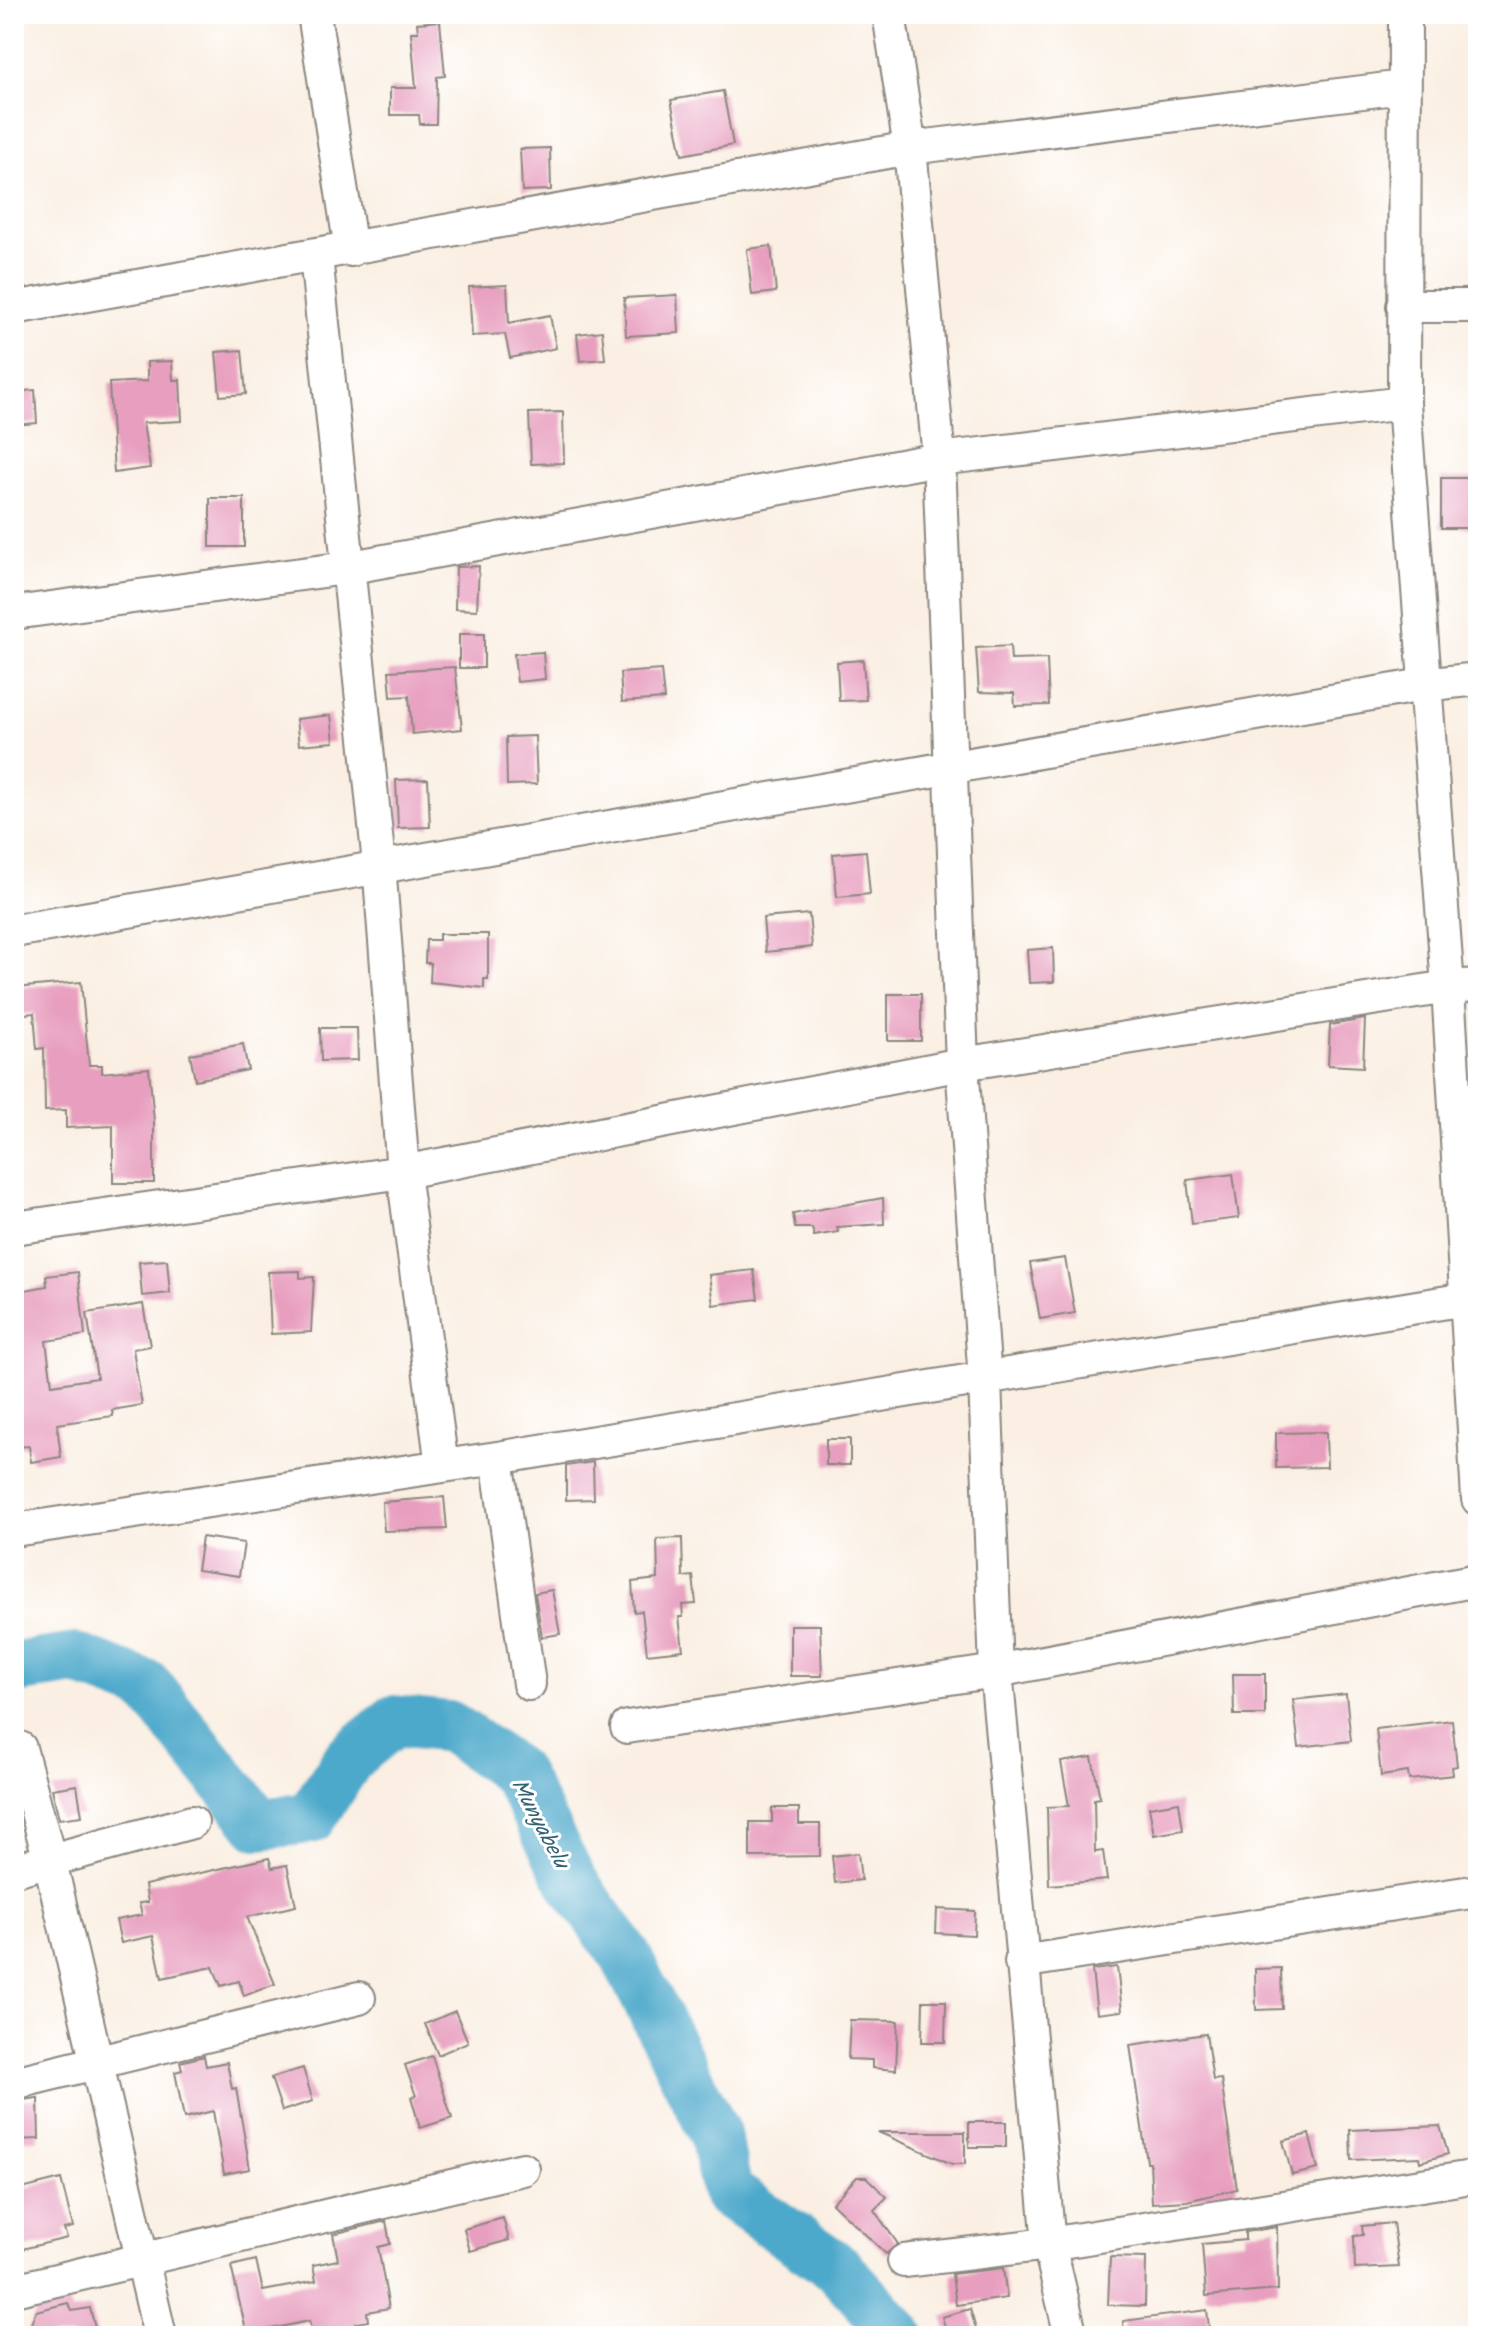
<svg xmlns="http://www.w3.org/2000/svg" width="1492" height="2350" font-family="Kalam,sans-serif">
	<style>
		.lines { fill: none; stroke-linecap: round; stroke-linejoin: round }
		.river { stroke: #4da9cb; stroke-width: 52 }
		.building { fill: #e89fbf }
		.minor-casing { stroke: #8b867f; stroke-width: 36 }
		.minor { stroke: #fff; stroke-width: 32 }
		.labels { text-anchor: middle; stroke-width: 6; stroke-linejoin: round; paint-order: stroke }
		.water-label { font-size: 22px; font-style: italic; fill: #346274; stroke: #fff }
	</style>
	<rect width="100%" height="100%" fill="#fff"/>
	<filter id="ink" filterUnits="userSpaceOnUse"><feTurbulence type="fractalNoise" baseFrequency=".0125" numOctaves="2"/><feDisplacementMap in="SourceGraphic" scale="16" xChannelSelector="R" yChannelSelector="G"/><feConvolveMatrix kernelMatrix="1 2 1 2 8 2 1 2 1" color-interpolation-filters="sRGB"/></filter>
	<filter id="wash" filterUnits="userSpaceOnUse"><feTurbulence type="fractalNoise" baseFrequency=".006" numOctaves="4" result="noise"/><feDisplacementMap in="SourceGraphic" scale="32" xChannelSelector="R" yChannelSelector="G"/><feGaussianBlur stdDeviation="1.8" result="paint"/><feColorMatrix in="noise" values="0 0 0 0 0 0 0 0 0 0 0 0 0 0 0 0 0 1.4 0 .05"/><feComposite in="paint" operator="in"/></filter>
	<g filter="url(#wash)">
		<rect width="100%" height="100%" fill="#faefe2"/>
		<g class="lines">
			<!-- river -->
			<path class="river" d="M 14,1668 L 76,1659 L 147,1686 L 259,1824 L 310,1818 L 350,1757 L 394,1721 L 450,1727 L 515,1772 L 573,1883 L 625,1955 L 715,2134 L 727,2192 L 839,2269 L 900,2336"/>
		</g>
		<g id="blocks">
			<!-- building -->
			<path class="building" d="M 440,21 L 445,76 L 437,77 L 436,124 L 420,124 L 419,115 L 390,115 L 390,88 L 416,88 L 411,32 L 418,32 L 417,23 Z
				M 723,91 L 733,145 L 682,155 L 671,100 Z
				M 550,148 L 551,190 L 522,191 L 520,149 Z
				M 771,246 L 776,292 L 752,295 L 747,249 Z
				M 507,285 L 509,323 L 550,315 L 556,348 L 510,358 L 505,334 L 472,336 L 469,287 Z
				M 677,295 L 679,333 L 626,336 L 624,298 Z
				M 602,331 L 605,359 L 580,361 L 577,334 Z
				M 242,350 L 246,394 L 220,396 L 216,352 Z
				M 172,361 L 173,380 L 180,380 L 182,421 L 143,423 L 150,468 L 114,473 L 109,383 L 147,381 L 147,362 Z
				M 35,390 L 37,423 L 14,425 L 14,392 Z
				M 563,412 L 564,463 L 531,464 L 529,413 Z
				M 1441,478 L 1474,478 L 1474,528 L 1441,528 Z
				M 210,498 L 244,498 L 244,547 L 210,547 Z
				M 479,566 L 477,610 L 455,609 L 456,567 Z
				M 459,634 L 484,634 L 484,668 L 459,668 Z
				M 1010,646 L 1011,660 L 1047,659 L 1049,705 L 1015,706 L 1014,693 L 979,692 L 976,648 Z
				M 543,652 L 545,679 L 517,682 L 514,654 Z
				M 863,660 L 866,700 L 839,701 L 837,662 Z
				M 455,667 L 462,729 L 412,734 L 409,696 L 391,697 L 389,671 Z
				M 661,670 L 664,699 L 622,702 L 620,673 Z
				M 331,715 L 334,742 L 299,745 L 296,719 Z
				M 535,736 L 537,784 L 507,785 L 506,737 Z
				M 428,779 L 430,827 L 398,828 L 396,780 Z
				M 866,851 L 870,894 L 837,897 L 833,854 Z
				M 809,914 L 812,947 L 766,952 L 763,918 Z
				M 439,934 L 488,934 L 488,979 L 484,979 L 484,988 L 430,982 L 431,963 L 425,963 L 426,940 L 439,940 Z
				M 1053,948 L 1054,982 L 1029,983 L 1027,950 Z
				M 81,982 L 89,1065 L 102,1065 L 102,1073 L 149,1068 L 154,1121 L 154,1183 L 113,1183 L 113,1126 L 66,1128 L 66,1110 L 45,1111 L 44,1048 L 37,1049 L 34,1013 L 14,1015 L 14,988 Z
				M 888,994 L 921,994 L 921,1041 L 888,1041 Z
				M 1365,1019 L 1363,1067 L 1328,1065 L 1330,1025 Z
				M 320,1028 L 357,1028 L 358,1060 L 321,1061 Z
				M 243,1044 L 248,1070 L 195,1080 L 190,1054 Z
				M 1233,1174 L 1239,1218 L 1192,1224 L 1187,1180 Z
				M 883,1198 L 884,1224 L 837,1227 L 838,1232 L 814,1236 L 812,1228 L 795,1228 L 793,1214 Z
				M 1065,1258 L 1075,1313 L 1040,1319 L 1030,1263 Z
				M 167,1260 L 170,1293 L 142,1296 L 139,1262 Z
				M 754,1270 L 758,1299 L 713,1305 L 709,1275 Z
				M 300,1271 L 300,1278 L 314,1277 L 311,1332 L 271,1334 L 268,1272 Z
				M 78,1272 L 85,1335 L 46,1341 L 52,1385 L 97,1378 L 87,1313 L 143,1304 L 150,1346 L 133,1349 L 142,1405 L 112,1410 L 113,1416 L 57,1424 L 61,1457 L 31,1462 L 29,1446 L 14,1447 L 14,1292 L 47,1286 L 46,1276 Z
				M 1326,1432 L 1327,1467 L 1276,1468 L 1276,1433 Z
				M 826,1439 L 850,1439 L 850,1465 L 826,1465 Z
				M 593,1462 L 594,1499 L 566,1500 L 566,1466 Z
				M 444,1497 L 447,1529 L 384,1531 L 382,1502 Z
				M 202,1537 L 244,1543 L 239,1576 L 197,1570 Z
				M 682,1538 L 683,1577 L 693,1576 L 696,1604 L 682,1605 L 683,1617 L 679,1617 L 683,1650 L 647,1654 L 642,1611 L 634,1612 L 632,1582 L 658,1579 L 657,1539 Z
				M 552,1590 L 560,1634 L 542,1637 L 535,1593 Z
				M 790,1625 L 820,1625 L 822,1676 L 790,1676 Z
				M 1233,1674 L 1265,1674 L 1265,1715 L 1234,1715 Z
				M 1346,1694 L 1351,1741 L 1299,1747 L 1293,1700 Z
				M 1452,1720 L 1457,1766 L 1452,1767 L 1453,1775 L 1409,1780 L 1408,1772 L 1381,1776 L 1376,1729 Z
				M 1092,1757 L 1100,1798 L 1094,1799 L 1095,1852 L 1103,1851 L 1107,1880 L 1049,1885 L 1047,1807 L 1069,1806 L 1061,1762 Z
				M 77,1785 L 82,1816 L 59,1819 L 52,1789 Z
				M 1179,1802 L 1183,1830 L 1154,1835 L 1149,1807 Z
				M 772,1808 L 799,1808 L 799,1824 L 820,1824 L 820,1856 L 750,1857 L 750,1822 L 772,1822 Z
				M 858,1853 L 861,1880 L 835,1883 L 832,1856 Z
				M 269,1858 L 272,1868 L 287,1865 L 296,1906 L 247,1917 L 275,1984 L 244,1996 L 239,1981 L 221,1986 L 213,1967 L 162,1978 L 153,1936 L 121,1943 L 116,1920 L 142,1915 L 139,1903 L 148,1902 L 145,1885 Z
				M 937,1909 L 975,1911 L 974,1935 L 936,1933 Z
				M 1117,1967 L 1122,2011 L 1097,2014 L 1092,1970 Z
				M 1281,1968 L 1282,2009 L 1256,2010 L 1255,1969 Z
				M 923,2001 L 946,2001 L 945,2042 L 922,2042 Z
				M 455,2011 L 468,2042 L 438,2055 L 425,2024 Z
				M 850,2020 L 898,2021 L 896,2070 L 872,2068 L 872,2060 L 848,2059 Z
				M 1206,2034 L 1213,2080 L 1221,2079 L 1237,2189 L 1187,2201 L 1152,2203 L 1150,2162 L 1147,2162 L 1130,2045 Z
				M 204,2056 L 206,2066 L 227,2062 L 232,2089 L 236,2088 L 250,2169 L 224,2174 L 213,2111 L 184,2118 L 175,2072 L 182,2070 L 180,2062 Z
				M 432,2056 L 452,2118 L 420,2128 L 411,2097 L 416,2096 L 405,2065 Z
				M 303,2068 L 313,2101 L 282,2111 L 271,2078 Z
				M 38,2098 L 39,2139 L 14,2140 L 14,2101 Z
				M 969,2122 L 1006,2122 L 1006,2147 L 969,2147 Z
				M 1440,2126 L 1448,2154 L 1420,2162 L 1419,2157 L 1351,2160 L 1350,2130 Z
				M 878,2132 L 965,2132 L 965,2164 L 952,2164 Z
				M 1309,2134 L 1318,2169 L 1292,2175 L 1283,2141 Z
				M 857,2177 L 866,2177 L 887,2197 L 874,2210 L 898,2244 L 886,2254 L 832,2203 Z
				M 61,2179 L 73,2227 L 64,2229 L 67,2238 L 14,2251 L 14,2191 Z
				M 503,2218 L 509,2240 L 470,2251 L 464,2229 Z
				M 386,2221 L 390,2244 L 378,2247 L 389,2308 L 367,2312 L 368,2321 L 356,2323 L 357,2330 L 344,2336 L 313,2336 L 309,2321 L 247,2334 L 231,2266 L 256,2260 L 263,2291 L 316,2281 L 313,2265 L 338,2260 L 333,2234 Z
				M 1393,2223 L 1399,2267 L 1355,2269 L 1354,2236 L 1363,2235 L 1362,2226 Z
				M 1277,2227 L 1278,2290 L 1206,2296 L 1202,2244 L 1245,2240 L 1245,2232 Z
				M 1110,2257 L 1146,2258 L 1145,2306 L 1108,2305 Z
				M 1003,2268 L 1007,2298 L 956,2305 L 952,2274 Z
				M 68,2303 L 72,2311 L 90,2308 L 97,2336 L 26,2336 L 36,2311 Z
				M 970,2309 L 978,2336 L 948,2336 L 942,2317 Z
				M 1207,2310 L 1210,2336 L 1124,2336 L 1123,2321 Z"/>
		</g>
	</g>
	<g filter="url(#ink)">
		<use href="#blocks" fill-opacity="0" stroke="#8b867f" stroke-width="2"/>
		<g class="lines">
			<!-- minor casing -->
			<g class="minor-casing">
				<path id="minor" d="M 314,14 L 351,250
					M 889,14 L 910,148 L 939,459 L 962,1064 L 985,1380 L 996,1671 L 1049,2244 L 1071,2336
					M 1405,14 L 1404,403 L 1448,987 L 1478,1499
					M 316,256 L 379,864 L 403,1172 L 442,1466
					M 1403,306 L 1478,306
					M 14,308 L 910,148 L 1403,87
					M 14,613 L 346,568 L 939,459 L 1404,403
					M 14,931 L 1423,685 L 1478,679
					M 14,1228 L 403,1172 L 962,1064 L 1448,987 L 1478,985
					M 497,1458 L 529,1684
					M 14,1530 L 497,1458 L 1478,1297
					M 627,1727 L 996,1671 L 1478,1580
					M 20,1748 L 50,1861 L 160,2336
					M 14,1870 L 192,1822
					M 1021,1962 L 1478,1891
					M 14,2083 L 359,1998
					M 904,2261 L 1049,2244 L 1478,2176
					M 14,2290 L 523,2169"/>
			</g>
			<!-- minor -->
			<use href="#minor" class="minor"/>
		</g>
	</g>
	<g class="labels">
		<!-- water labels -->
		<g class="water-label">
			<text transform="translate(541 1823) rotate(62)" y="8">Munyabelu</text>
		</g>
	</g>
	<!-- margin -->
	<rect width="1492" height="2350" fill="none" stroke="#fff" stroke-width="48"/>
</svg>
